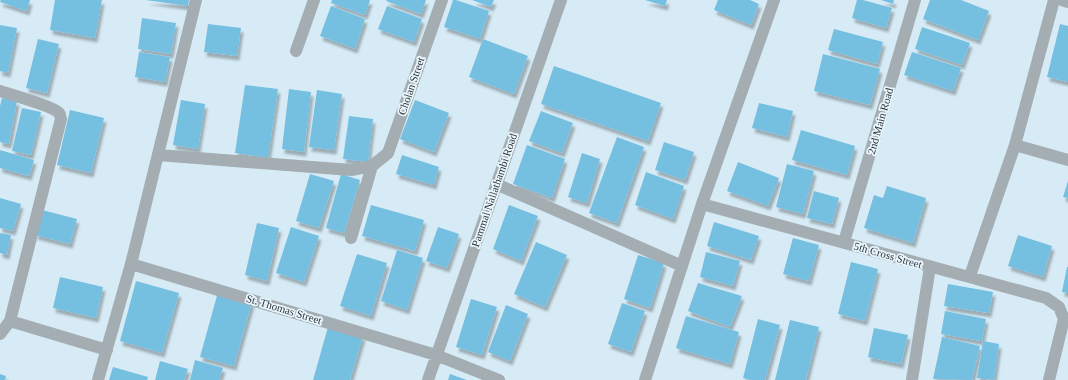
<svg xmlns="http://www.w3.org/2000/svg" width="1068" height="380" font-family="'Times New Roman',serif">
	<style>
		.building { fill: #75bfe1; filter: url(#shadow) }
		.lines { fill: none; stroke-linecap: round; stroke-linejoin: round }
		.street { stroke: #a4adb1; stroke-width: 12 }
		.labels { text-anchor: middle; stroke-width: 3.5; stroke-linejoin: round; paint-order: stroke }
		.street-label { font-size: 11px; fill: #2c3438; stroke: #eaf6fd }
	</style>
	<defs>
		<filter id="shadow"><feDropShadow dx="2.5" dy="4.5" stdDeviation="1" flood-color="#0004"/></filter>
	</defs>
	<rect width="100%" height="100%" fill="#d6ebf5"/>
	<!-- building -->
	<path class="building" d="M 1,0 L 30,0 L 27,11 L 0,2 Z
		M 55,0 L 102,0 L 95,38 L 50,30 Z
		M 146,0 L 189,0 L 188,6 Z
		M 332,0 L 370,0 L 365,15 L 331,3 Z
		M 387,0 L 426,0 L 421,14 L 386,1 Z
		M 453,0 L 456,0 L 489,11 L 480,39 L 444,27 Z
		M 472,0 L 494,0 L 491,7 Z
		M 645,0 L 667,0 L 665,6 Z
		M 718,0 L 750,0 L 759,4 L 751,25 L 714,10 Z
		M 857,0 L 863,0 L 892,8 L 886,28 L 852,18 Z
		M 881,0 L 894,0 L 893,4 Z
		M 930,0 L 961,0 L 989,11 L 978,40 L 923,19 Z
		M 331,6 L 365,19 L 355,49 L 320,36 Z
		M 387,6 L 422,19 L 414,42 L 378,29 Z
		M 142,18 L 176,23 L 171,54 L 138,49 Z
		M 208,24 L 241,28 L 237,56 L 204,52 Z
		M 1060,24 L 1068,26 L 1068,82 L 1047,77 Z
		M 0,25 L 17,28 L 8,73 L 0,71 Z
		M 922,27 L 970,43 L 962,65 L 915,49 Z
		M 834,29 L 883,42 L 877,64 L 828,50 Z
		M 38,39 L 59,44 L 47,93 L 26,88 Z
		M 483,39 L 528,56 L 514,94 L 469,77 Z
		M 139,52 L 170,57 L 165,82 L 135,77 Z
		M 912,52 L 961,68 L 953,91 L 904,75 Z
		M 823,54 L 880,69 L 870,105 L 814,91 Z
		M 554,66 L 661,103 L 648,141 L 541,104 Z
		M 245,85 L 278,89 L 268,158 L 235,153 Z
		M 289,89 L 311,92 L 304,152 L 282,149 Z
		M 317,90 L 342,94 L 334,150 L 309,147 Z
		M 2,98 L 17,101 L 9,144 L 0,142 L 0,106 Z
		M 181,100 L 205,104 L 198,149 L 173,145 Z
		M 415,100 L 449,113 L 434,152 L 400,139 Z
		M 759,103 L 793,111 L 787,137 L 752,128 Z
		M 22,108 L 41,112 L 31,155 L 12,151 Z
		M 70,110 L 104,118 L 91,173 L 57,165 Z
		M 541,111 L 573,123 L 562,153 L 529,141 Z
		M 349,116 L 373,119 L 368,162 L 343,159 Z
		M 801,130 L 855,146 L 847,175 L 792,160 Z
		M 617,137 L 644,147 L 617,223 L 589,213 Z
		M 664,142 L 694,152 L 685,180 L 655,170 Z
		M 527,145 L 565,159 L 552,198 L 513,184 Z
		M 0,150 L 34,160 L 29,176 L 0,168 Z
		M 582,153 L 600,159 L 587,203 L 568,197 Z
		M 402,155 L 439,167 L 434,185 L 396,174 Z
		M 738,162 L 779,178 L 768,206 L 727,191 Z
		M 787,164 L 814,171 L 803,214 L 776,207 Z
		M 646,172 L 684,186 L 673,219 L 635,205 Z
		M 310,174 L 334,181 L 319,228 L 296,221 Z
		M 341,174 L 360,180 L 344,233 L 326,228 Z
		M 1068,181 L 1068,198 L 1063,197 Z
		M 887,186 L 926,198 L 913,243 L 864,228 L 874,195 L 883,198 Z
		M 814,191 L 839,198 L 832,224 L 807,218 Z
		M 0,198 L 21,204 L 13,231 L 0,228 Z
		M 371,205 L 424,220 L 415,251 L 362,236 Z
		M 509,205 L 538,216 L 521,261 L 493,249 Z
		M 42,210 L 77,219 L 70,244 L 35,235 Z
		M 714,222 L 759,236 L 751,260 L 707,246 Z
		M 257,223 L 279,228 L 267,281 L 245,275 Z
		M 291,227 L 319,236 L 304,282 L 276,273 Z
		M 438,227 L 459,234 L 447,268 L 426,261 Z
		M 0,233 L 11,235 L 7,255 L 0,253 Z
		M 1018,235 L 1052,246 L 1043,277 L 1008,266 Z
		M 793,238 L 819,245 L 809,281 L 783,274 Z
		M 536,242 L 567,255 L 545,307 L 514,294 Z
		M 397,250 L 423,258 L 407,310 L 381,301 Z
		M 706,252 L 740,261 L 733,286 L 700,277 Z
		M 357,254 L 387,263 L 371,316 L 340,306 Z
		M 638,255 L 664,263 L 650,308 L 624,299 Z
		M 851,262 L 878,269 L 865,321 L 838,314 Z
		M 1067,267 L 1068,267 L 1068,293 L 1062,292 Z
		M 60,277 L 103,287 L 96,318 L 53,308 Z
		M 136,281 L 179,293 L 162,353 L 120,341 Z
		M 698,283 L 742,296 L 730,327 L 688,311 Z
		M 948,284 L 993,292 L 989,313 L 944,306 Z
		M 218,292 L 252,302 L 234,366 L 200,357 Z
		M 471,299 L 497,307 L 482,355 L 456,347 Z
		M 622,303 L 645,311 L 631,352 L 608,344 Z
		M 506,305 L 528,314 L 510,361 L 488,352 Z
		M 945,311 L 986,319 L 982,341 L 941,334 Z
		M 686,316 L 739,332 L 730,364 L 676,348 Z
		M 758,319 L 780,325 L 765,380 L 751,380 L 743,378 Z
		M 790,320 L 819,327 L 806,380 L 775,380 Z
		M 328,327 L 363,336 L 350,380 L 313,380 Z
		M 874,328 L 908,335 L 901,364 L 868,357 Z
		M 942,337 L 980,346 L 972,380 L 933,379 Z
		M 983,341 L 999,344 L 994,380 L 977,378 Z
		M 195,360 L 223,368 L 219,380 L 190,380 Z
		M 160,361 L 188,369 L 184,380 L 155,380 Z
		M 113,367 L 148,377 L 147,380 L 109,380 Z
		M 0,374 L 6,376 L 5,380 L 0,380 Z
		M 450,374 L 467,380 L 448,380 Z"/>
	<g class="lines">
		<!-- street -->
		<path class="street" d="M 1062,0 L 1068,2
			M 296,51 L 314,0
			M 0,91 C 11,95 53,106 59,113 C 61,115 60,117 61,119 L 10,321 L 0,334
			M 1015,145 L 1068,160
			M 158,155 L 351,170 L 372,166
			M 372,166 L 388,153 L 442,0
			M 496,184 L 682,266
			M 702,204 L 1046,298 L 1059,307 L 1064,319 L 1049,380
			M 351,238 L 372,166
			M 844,242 L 915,0
			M 131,264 L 436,355 L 499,380
			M 970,276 L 1015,145 L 1054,0
			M 10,321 L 107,350
			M 98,380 L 131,264 L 196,0
			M 428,380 L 561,0
			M 645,380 L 702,204 L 774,0
			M 912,380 L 930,267"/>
	</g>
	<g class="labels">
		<!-- street labels -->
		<g class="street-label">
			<text transform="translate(411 86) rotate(-71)" y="4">Cholan Street</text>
			<text transform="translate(880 121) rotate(-74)" y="4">2nd Main Road</text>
			<text transform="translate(494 190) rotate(-71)" y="4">Pammal Nallathambi Road</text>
			<text transform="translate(888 255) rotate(16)" y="4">5th Cross Street</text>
			<text transform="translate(284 309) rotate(17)" y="4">St. Thomas Street</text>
		</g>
	</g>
</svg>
